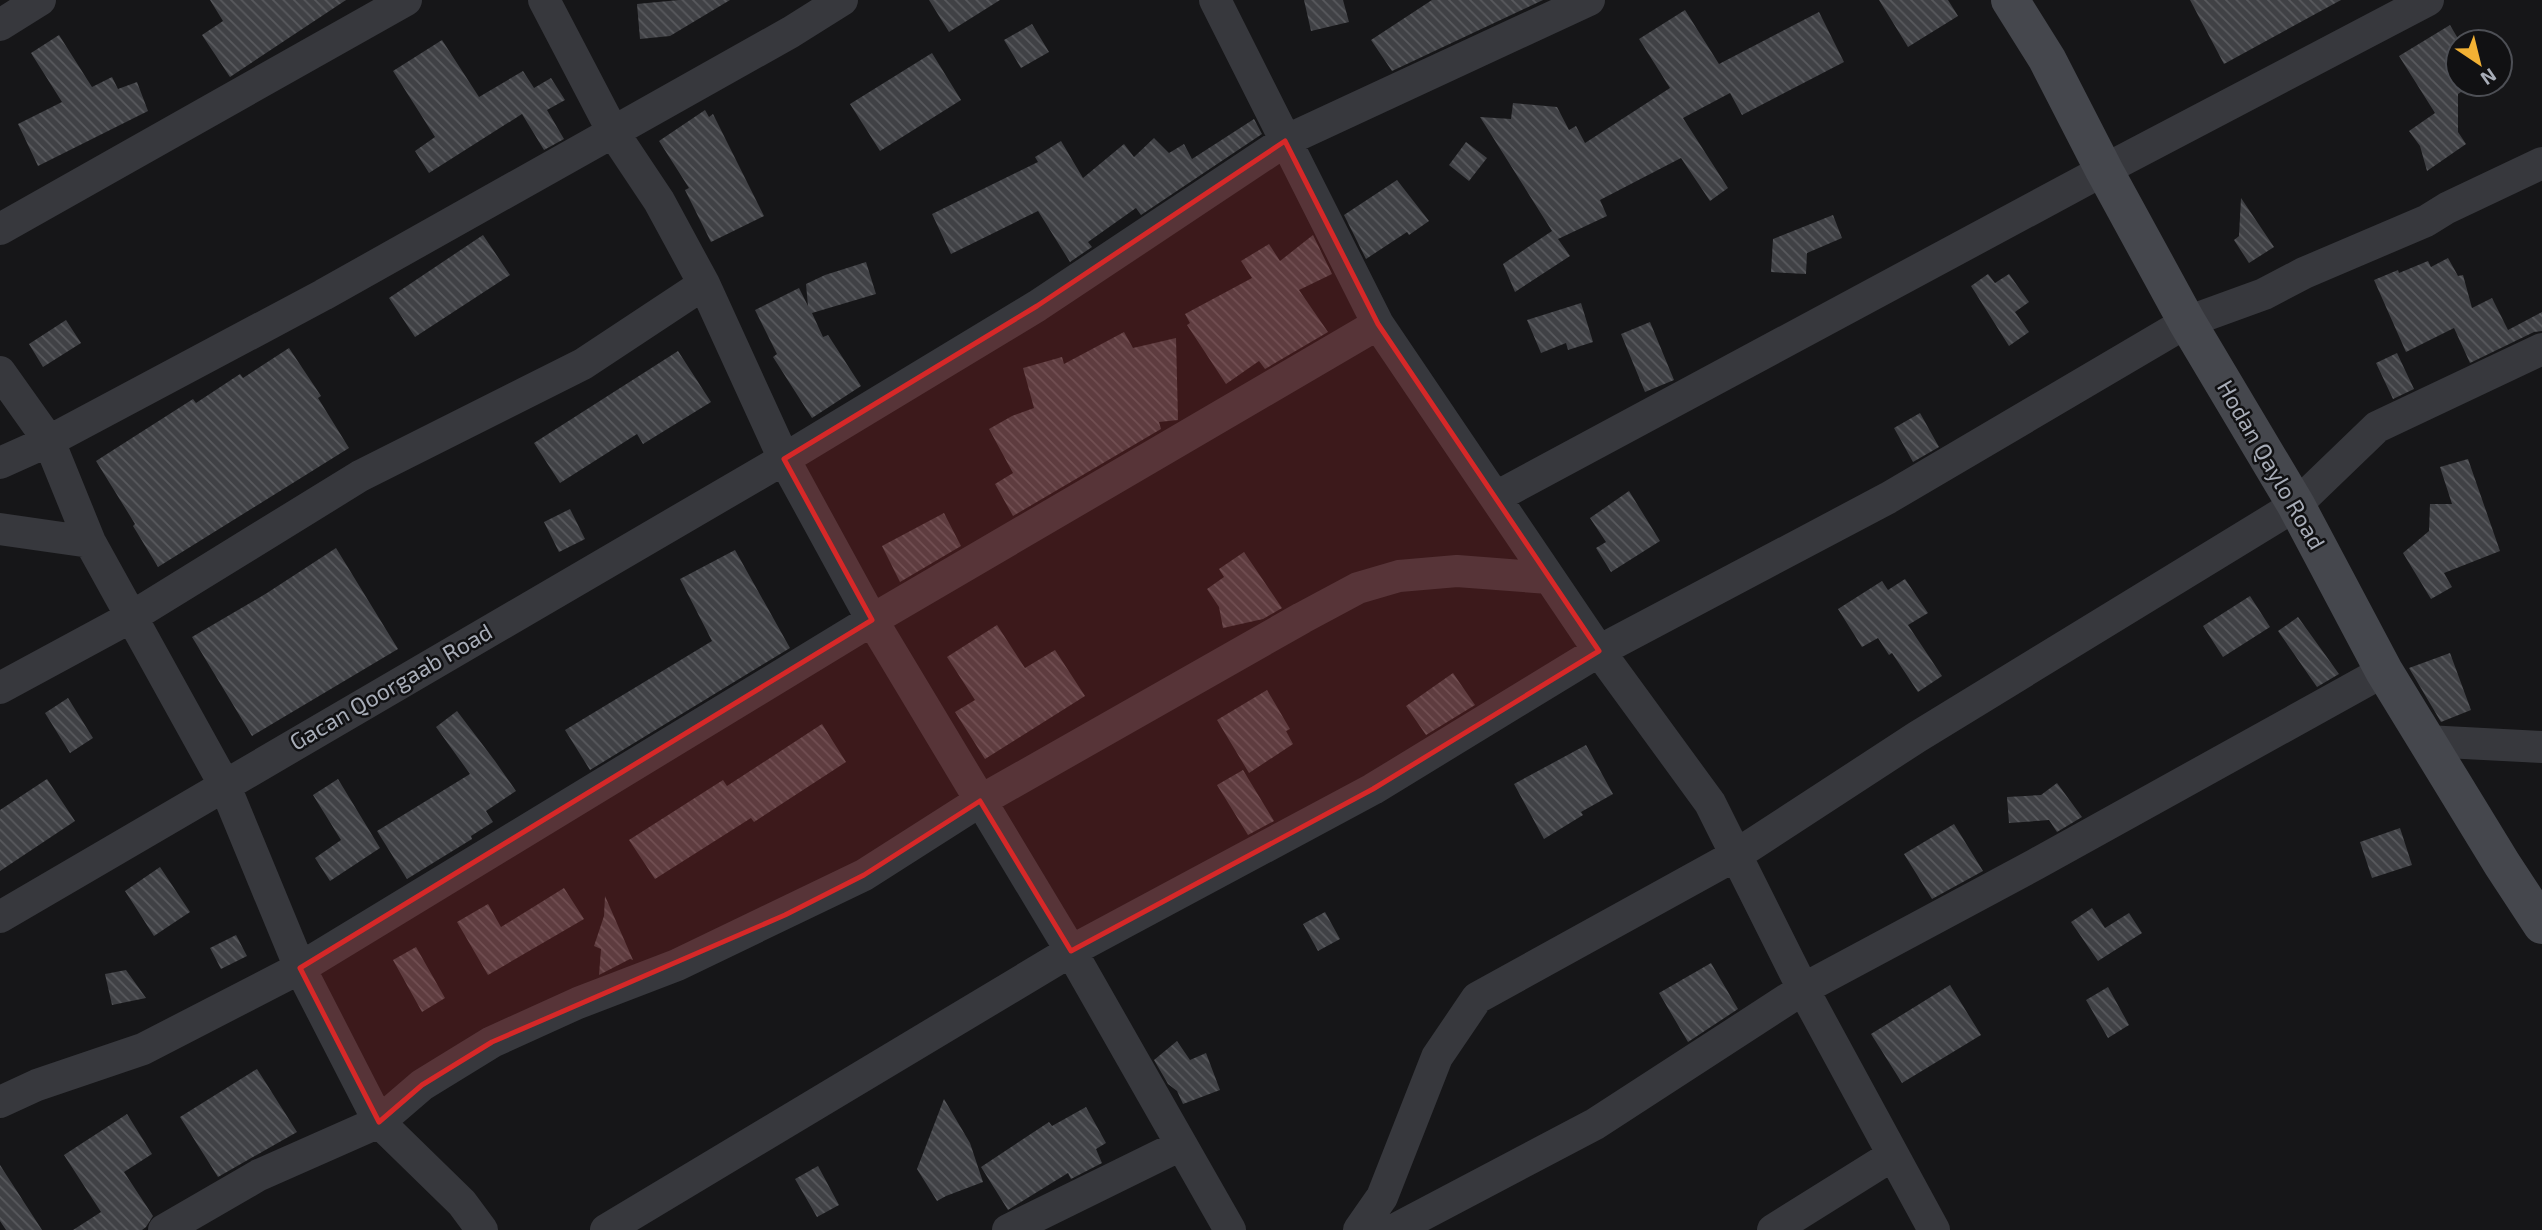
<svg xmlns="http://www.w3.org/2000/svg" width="2542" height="1230" font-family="'Exo 2',sans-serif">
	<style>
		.building { fill: url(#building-back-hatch) }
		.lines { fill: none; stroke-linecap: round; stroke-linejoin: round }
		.street { stroke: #37383d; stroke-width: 32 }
		.secondary { stroke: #45474d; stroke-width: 38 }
		.marked { fill: #d62828; fill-opacity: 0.2; stroke: #d62828; stroke-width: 5; stroke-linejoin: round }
		.labels { text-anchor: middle; stroke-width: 5; stroke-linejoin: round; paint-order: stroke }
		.street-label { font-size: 23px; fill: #a8adb8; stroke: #111113 }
	</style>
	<defs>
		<pattern id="building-back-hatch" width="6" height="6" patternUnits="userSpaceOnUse" patternTransform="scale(1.75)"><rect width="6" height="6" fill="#404145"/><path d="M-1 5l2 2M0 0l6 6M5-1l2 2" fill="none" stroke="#595a5e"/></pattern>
	</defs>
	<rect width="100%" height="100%" fill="#161618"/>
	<!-- building -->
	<path class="building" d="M 210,0 L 346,0 L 230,77 L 202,35 L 223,21 Z
		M 679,0 L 730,0 L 670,36 L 640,39 L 637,4 Z
		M 929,0 L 1000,0 L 949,32 Z
		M 1304,0 L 1343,0 L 1349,22 L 1311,31 Z
		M 1432,0 L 1543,0 L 1392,71 L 1371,40 Z
		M 1879,0 L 1948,0 L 1958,16 L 1908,47 Z
		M 2190,0 L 2341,0 L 2224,64 Z
		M 1685,10 L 1719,64 L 1819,12 L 1844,62 L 1742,115 L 1730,93 L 1683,118 L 1728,188 L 1710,201 L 1681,158 L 1600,200 L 1607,216 L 1558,239 L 1570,256 L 1515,292 L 1503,264 L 1552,231 L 1480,117 L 1511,119 L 1513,103 L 1557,107 L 1569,130 L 1576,126 L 1585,143 L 1670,88 L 1639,39 Z
		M 1032,24 L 1049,52 L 1021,68 L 1004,40 Z
		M 2450,25 L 2460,42 L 2458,42 L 2458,84 L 2473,84 L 2458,94 L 2458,132 L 2466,144 L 2427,171 L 2420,146 L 2409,131 L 2435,113 L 2399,56 Z
		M 59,35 L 92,87 L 112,77 L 118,89 L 137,82 L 148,111 L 38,166 L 18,124 L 62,102 L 31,53 Z
		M 442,40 L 479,97 L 523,71 L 534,88 L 551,78 L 565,100 L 547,110 L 564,139 L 544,150 L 522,114 L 429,173 L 415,151 L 435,137 L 393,71 Z
		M 932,53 L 961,100 L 880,151 L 850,104 Z
		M 705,110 L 709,117 L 713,114 L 764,216 L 711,242 L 685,190 L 689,188 L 659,141 Z
		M 1254,119 L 1262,134 L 1141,215 L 1136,208 L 1088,242 L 1092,247 L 1070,262 L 1038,211 L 951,254 L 932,214 L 1038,162 L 1035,157 L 1061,141 L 1083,178 L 1124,144 L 1134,157 L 1154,138 L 1169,153 L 1184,144 L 1192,159 Z
		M 1466,142 L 1487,158 L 1469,181 L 1449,165 Z
		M 1397,180 L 1429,221 L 1409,235 L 1407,232 L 1366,259 L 1344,215 Z
		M 2241,198 L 2274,247 L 2249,263 L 2234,240 L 2239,236 Z
		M 1833,215 L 1842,238 L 1807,253 L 1806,274 L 1771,272 L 1773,239 Z
		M 483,235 L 510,275 L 415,337 L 389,298 Z
		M 1313,235 L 1332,274 L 1299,290 L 1328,332 L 1265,369 L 1259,361 L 1226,384 L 1187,325 L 1190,323 L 1185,314 L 1252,278 L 1241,261 L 1269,244 L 1280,261 Z
		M 2448,258 L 2458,276 L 2463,275 L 2472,308 L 2492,298 L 2508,330 L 2542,312 L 2542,331 L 2534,332 L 2470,363 L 2454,328 L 2406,352 L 2374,280 L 2398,270 L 2399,273 L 2428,261 L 2431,267 Z
		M 866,262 L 876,294 L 812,313 L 823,337 L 828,335 L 861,386 L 812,418 L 773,357 L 777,354 L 755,310 L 799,288 L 808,306 L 806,284 L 825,275 Z
		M 1988,274 L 1995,283 L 2009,274 L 2029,302 L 2015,312 L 2029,332 L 2009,346 L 1971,286 Z
		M 1581,303 L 1593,342 L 1568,350 L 1566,343 L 1541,353 L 1527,320 Z
		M 66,320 L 81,343 L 43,367 L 29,344 Z
		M 1650,322 L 1674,380 L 1645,392 L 1621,334 Z
		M 1124,332 L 1133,348 L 1176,338 L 1178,420 L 1159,422 L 1161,429 L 1013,516 L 995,484 L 1013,473 L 989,429 L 1012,416 L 1034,408 L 1023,368 L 1062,357 L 1064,364 Z
		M 289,348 L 321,396 L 318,398 L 349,448 L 158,567 L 133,526 L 135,524 L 96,461 L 193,399 L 196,403 L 240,374 L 243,378 Z
		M 678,351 L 711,402 L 643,444 L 637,434 L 560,483 L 534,443 Z
		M 2397,353 L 2414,389 L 2393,399 L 2376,363 Z
		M 1920,413 L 1939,447 L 1913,462 L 1894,428 Z
		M 2468,459 L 2500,551 L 2444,573 L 2452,587 L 2431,599 L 2403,553 L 2429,531 L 2430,504 L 2452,504 L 2440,467 Z
		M 1629,491 L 1660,541 L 1611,572 L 1596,548 L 1606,542 L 1590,518 Z
		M 570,509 L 585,539 L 559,552 L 544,522 Z
		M 944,513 L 961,546 L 900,582 L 882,546 Z
		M 336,548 L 398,649 L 252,736 L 192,637 L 267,593 Z
		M 735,550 L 790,648 L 590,770 L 565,730 L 712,641 L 680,579 Z
		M 1244,552 L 1282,608 L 1263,619 L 1223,628 L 1219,607 L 1207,589 L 1224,577 L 1219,569 Z
		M 1905,579 L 1928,613 L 1908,625 L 1942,676 L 1918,692 L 1892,653 L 1889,655 L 1878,638 L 1862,647 L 1838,609 L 1882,581 L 1888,590 Z
		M 2250,596 L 2270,627 L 2223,657 L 2203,626 Z
		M 2298,617 L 2339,674 L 2317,687 L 2278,631 Z
		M 997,625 L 1025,668 L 1055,650 L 1085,696 L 985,759 L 955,712 L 975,700 L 947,657 Z
		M 2450,653 L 2471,710 L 2441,722 L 2409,668 Z
		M 1453,673 L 1475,705 L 1426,735 L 1406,706 Z
		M 1267,690 L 1290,729 L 1286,731 L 1293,744 L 1249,773 L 1217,720 Z
		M 68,698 L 93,738 L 70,753 L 45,713 Z
		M 457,711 L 495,761 L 516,791 L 486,811 L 493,822 L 471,836 L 472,839 L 407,879 L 377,831 L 470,774 L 436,727 Z
		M 822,724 L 846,762 L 754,822 L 751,818 L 655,879 L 629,840 L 723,780 L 727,786 Z
		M 1586,745 L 1613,794 L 1581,812 L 1583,815 L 1544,839 L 1514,784 Z
		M 1243,770 L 1274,821 L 1248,835 L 1217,785 Z
		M 47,779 L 75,821 L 0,871 L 0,810 Z
		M 338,779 L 380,848 L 330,881 L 315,858 L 341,840 L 313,795 Z
		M 2057,783 L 2082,817 L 2057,832 L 2049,820 L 2009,823 L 2007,797 L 2041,795 Z
		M 1954,824 L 1983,871 L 1932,899 L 1904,854 Z
		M 2400,828 L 2412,865 L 2372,878 L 2360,842 Z
		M 160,867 L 190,912 L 154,936 L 125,891 Z
		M 564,888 L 584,919 L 488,975 L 457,922 L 488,904 L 501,927 Z
		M 605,896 L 633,960 L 630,959 L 599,975 L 601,949 L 594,946 L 604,916 Z
		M 2092,908 L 2105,928 L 2129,913 L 2142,933 L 2098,961 L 2071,922 Z
		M 1325,912 L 1340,939 L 1318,951 L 1303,924 Z
		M 236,935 L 247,956 L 221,969 L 210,948 Z
		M 416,947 L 445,998 L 422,1012 L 393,960 Z
		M 1711,963 L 1738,1009 L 1688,1042 L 1659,993 Z
		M 126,970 L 146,998 L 112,1005 L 105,974 Z
		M 1950,985 L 1981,1035 L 1902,1083 L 1871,1034 Z
		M 2108,987 L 2129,1025 L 2108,1038 L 2086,1000 Z
		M 1177,1041 L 1190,1060 L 1206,1053 L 1220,1090 L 1183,1104 L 1177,1091 L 1168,1084 L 1154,1060 Z
		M 257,1069 L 297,1132 L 218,1177 L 180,1117 Z
		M 944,1099 L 970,1143 L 983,1182 L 946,1196 L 937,1201 L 917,1169 Z
		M 1086,1107 L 1106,1143 L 1096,1149 L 1102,1163 L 1071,1179 L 1068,1173 L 1008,1210 L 981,1167 L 1049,1122 L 1052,1126 Z
		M 127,1114 L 152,1154 L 124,1172 L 153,1216 L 146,1227 L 142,1230 L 73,1230 L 101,1212 L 64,1155 Z
		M 0,1165 L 42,1230 L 6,1230 L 0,1221 Z
		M 818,1166 L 839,1205 L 817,1217 L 795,1179 Z"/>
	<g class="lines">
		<!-- street -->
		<path class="street" d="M 544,0 L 613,132 L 659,201 L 704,284 L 784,459 L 872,620 L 1071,951 L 1230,1230
			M 1215,0 L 1378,324 L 1599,651 L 1710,803 L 1803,989 L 1934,1230
			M 0,25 L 40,0
			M 0,229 L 406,0
			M 0,372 L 49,441 L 90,542 L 224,784 L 300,968 L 379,1122 L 462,1203 L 482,1230
			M 0,463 L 49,441 L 323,295 L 791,32 L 842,0
			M 1496,497 L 2104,170 L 2428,0
			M 0,529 L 90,542
			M 0,688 L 133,616 L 360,476 L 583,364 L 704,284
			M 2426,741 L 2542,747
			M 0,917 L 784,459 L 1037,306 L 1285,141 L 1589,0
			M 0,1102 L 37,1085 L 143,1049 L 300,968 L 872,620 L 1378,324
			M 164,1230 L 259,1175 L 379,1122 L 422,1085 L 492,1042 L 578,1003 L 677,965 L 864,875 L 980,801 L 1302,618 L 1358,588 L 1399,576 L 1457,571 L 1549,578
			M 606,1230 L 1071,951 L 1373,789 L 1599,651 L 1888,498 L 2187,322 L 2264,294 L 2304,273 L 2426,221 L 2447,208 L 2542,163
			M 1008,1230 L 1181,1145
			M 1359,1230 L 1382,1197 L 1437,1057 L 1477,998 L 1736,855 L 1917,737 L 2296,505 L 2377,427 L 2542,349
			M 1394,1230 L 1595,1124 L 1803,989 L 2036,864 L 2384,671
			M 1773,1230 L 1893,1155"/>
		<!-- secondary -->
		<path class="secondary" d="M 2010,0 L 2047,59 L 2104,170 L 2187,322 L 2296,505 L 2384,671 L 2502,864 L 2542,925"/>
	</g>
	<!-- marked area -->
	<path class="marked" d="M 1285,141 L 1378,324 L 1599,651 L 1373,789 L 1071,951 L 980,801 L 864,875 L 785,915 L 492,1042 L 422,1085 L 379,1122 L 300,968 L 872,620 L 784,459 L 1037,306 Z"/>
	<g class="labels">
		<!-- street labels -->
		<g class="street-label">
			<text transform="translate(2271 465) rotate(60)" y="8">Hodan Qaylo Road</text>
			<text transform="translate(391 687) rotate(-30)" y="8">Gacan Qoorgaab Road</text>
		</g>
	</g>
	<!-- north arrow -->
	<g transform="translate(2479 63) rotate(145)"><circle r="33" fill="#111113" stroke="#4d4f55" stroke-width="2"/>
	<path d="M0-5L12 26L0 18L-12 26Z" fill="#f2b134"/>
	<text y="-10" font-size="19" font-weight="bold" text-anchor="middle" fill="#a8adb8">N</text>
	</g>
</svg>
